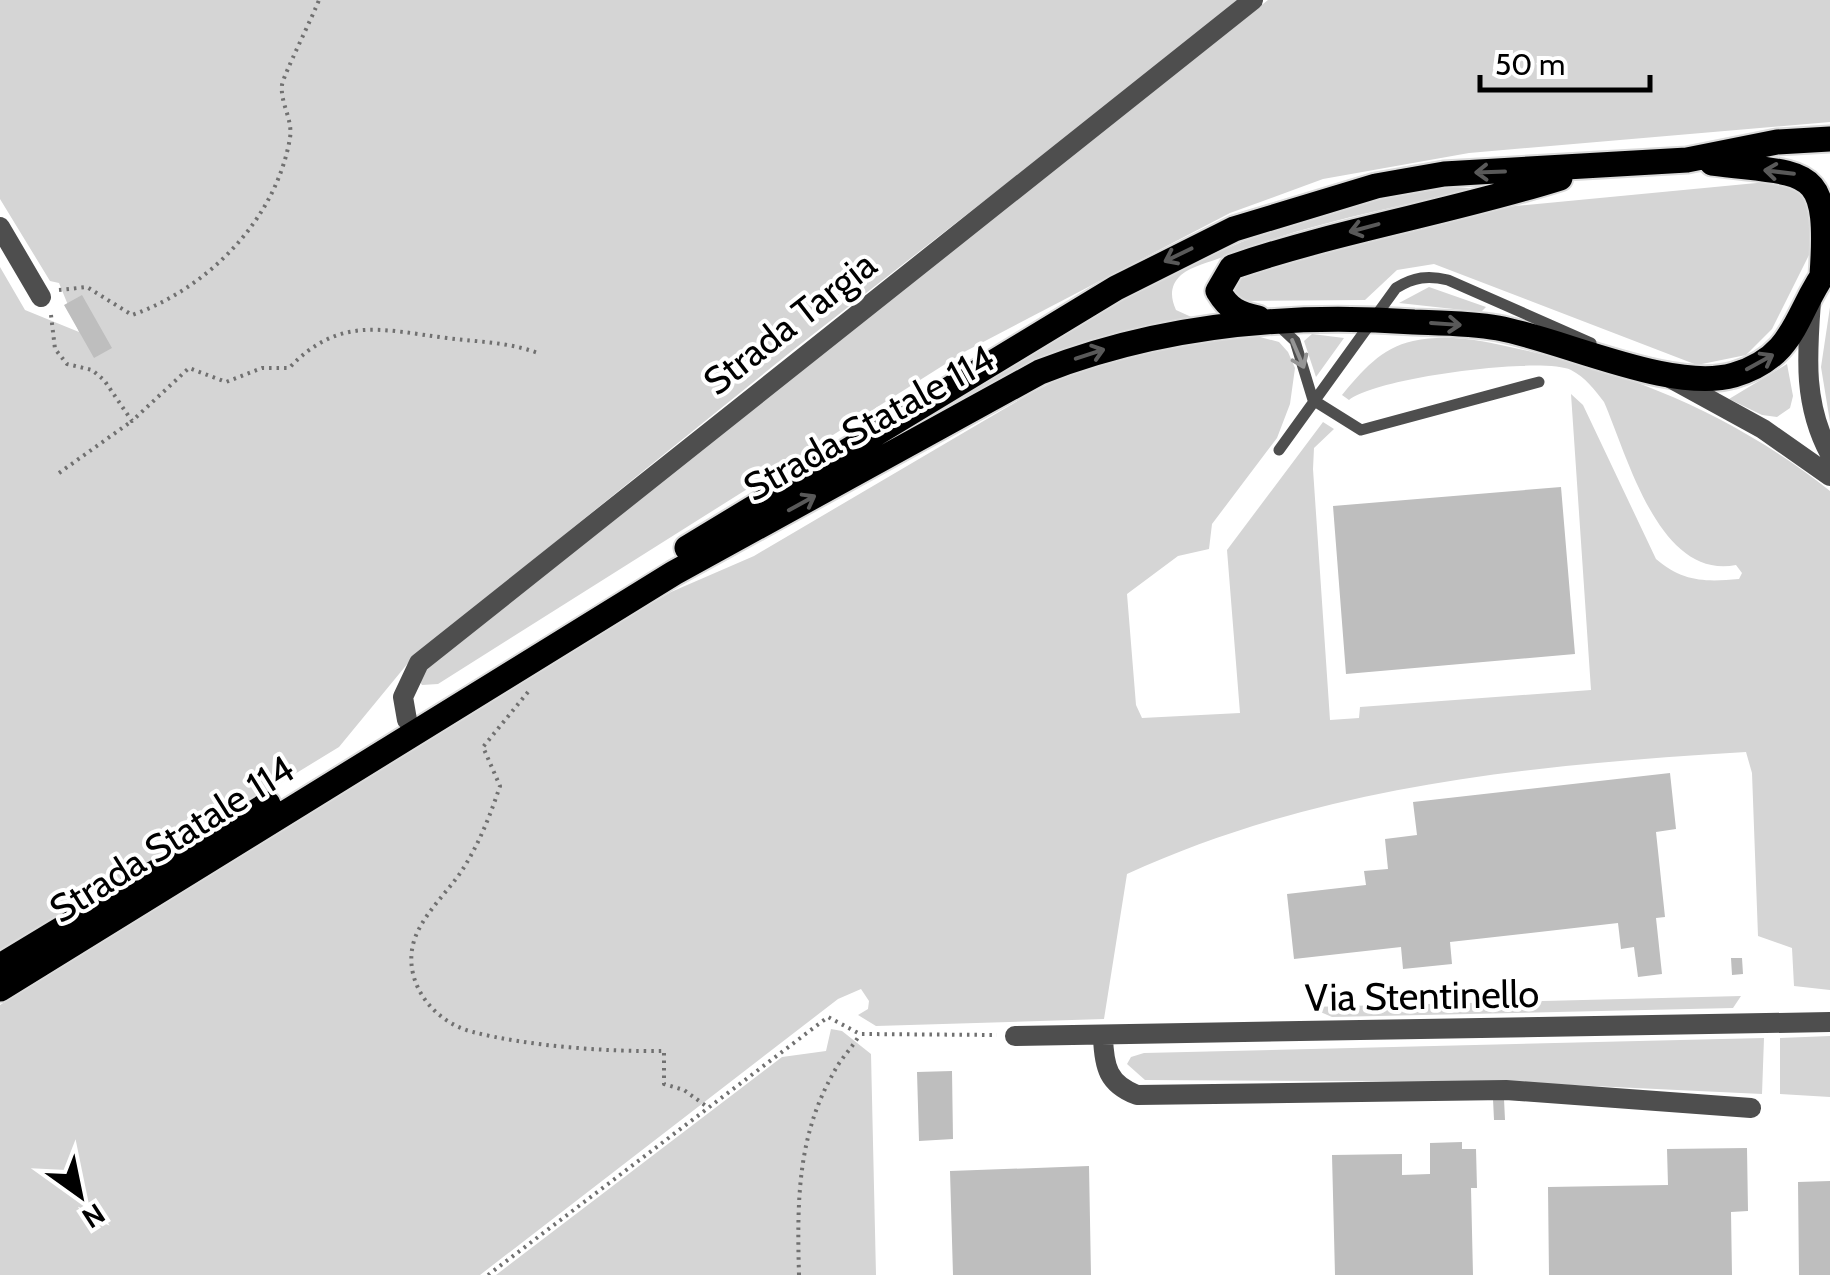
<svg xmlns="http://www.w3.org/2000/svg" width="1830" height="1275" font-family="Cabin,sans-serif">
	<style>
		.green { fill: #d5d5d5 }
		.building { fill: #bebebe }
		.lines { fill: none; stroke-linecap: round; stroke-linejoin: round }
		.primary-casing { stroke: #dbdbdb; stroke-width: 29 }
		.path { stroke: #707070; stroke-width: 4; stroke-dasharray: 2.5 5; stroke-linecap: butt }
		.service { stroke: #4e4e4e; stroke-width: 11 }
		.minor { stroke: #4e4e4e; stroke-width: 20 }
		.primary { stroke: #000; stroke-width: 25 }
		.oneway { stroke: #595959 }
		.oneway2 { stroke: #959595 }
		.labels { text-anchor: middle; stroke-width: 8; stroke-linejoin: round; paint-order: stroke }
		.street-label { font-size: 38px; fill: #000; stroke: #fff }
	</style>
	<rect width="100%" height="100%" fill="#fff"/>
	<!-- green -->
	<path class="green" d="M 0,0 L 1242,0 L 793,350 L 413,657 L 339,747 L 0,954 L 0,267 L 25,310 L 79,332 L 59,283 L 50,281 L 0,199 Z
		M 1268,0 L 1830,0 L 1830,122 L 1469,153 L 1323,179 L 1230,213 L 966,351 L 438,684 L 422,685 L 418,679 L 433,660 Z
		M 1787,180 L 1810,199 L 1812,249 L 1772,329 L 1746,355 L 1697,365 L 1434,264 L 1397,270 L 1365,300 L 1242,301 L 1234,293 L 1234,280 L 1241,272 L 1447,218 L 1515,206 Z
		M 1450,187 L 1483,189 C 1395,206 1306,224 1223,257 C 1210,262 1192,266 1181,275 C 1170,285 1170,297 1176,310 L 1198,320 L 969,399 L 958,395 C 1117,300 1261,209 1450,187 Z
		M 1429,287 L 1486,307 L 1481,312 L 1399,303 Z
		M 1830,307 L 1830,422 L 1821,367 Z
		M 1249,334 L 1279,342 L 1288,352 L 1295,368 L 1290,404 L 1277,438 L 1212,524 L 1209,549 L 1178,556 L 1127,594 L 1136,705 L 1142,718 L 1240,713 L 1227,550 L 1323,422 L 1334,429 L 1314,448 L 1313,469 L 1330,720 L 1359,718 L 1360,707 L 1591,690 L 1571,394 L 1583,405 L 1656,559 C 1683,582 1705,582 1739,579 L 1742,573 L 1736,565 C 1659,580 1628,457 1604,402 C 1595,390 1585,377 1571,370 C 1540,356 1375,378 1349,400 L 1342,395 C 1362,371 1381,348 1413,341 C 1448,333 1485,341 1519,349 C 1634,373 1738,418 1830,491 L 1830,990 L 1794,986 L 1792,948 L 1758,936 L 1752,773 L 1746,752 C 1533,765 1324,784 1127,874 L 1104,1019 L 876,1026 L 858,1015 L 868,1009 L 869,1001 L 861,989 L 838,999 L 480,1275 L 0,1275 L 0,1005 L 628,617 L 671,592 L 754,556 L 1031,393 L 1083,367 L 1145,349 Z
		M 1312,334 L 1344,338 L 1316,377 L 1304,341 Z
		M 1787,364 L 1793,396 L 1790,408 L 1777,417 L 1762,415 L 1729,399 Z
		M 1741,996 L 1733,1008 L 1332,1017 L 1309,1007 Z
		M 831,1029 L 842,1031 L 871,1054 L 876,1275 L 496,1275 L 782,1057 L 826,1051 Z
		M 1830,1036 L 1830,1097 L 1780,1094 L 1780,1038 Z
		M 1764,1038 L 1762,1094 L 1506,1082 L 1145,1080 L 1127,1064 L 1131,1057 L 1144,1053 Z"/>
	<!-- building -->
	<path class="building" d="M 82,295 L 112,348 L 94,358 L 64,305 Z
		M 1561,487 L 1575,654 L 1346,674 L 1333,506 Z
		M 1670,773 L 1676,829 L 1656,832 L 1665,917 L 1656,918 L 1662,974 L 1638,977 L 1634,947 L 1621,949 L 1618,923 L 1450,942 L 1452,964 L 1403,969 L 1401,947 L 1294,959 L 1287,894 L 1366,885 L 1364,871 L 1388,869 L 1385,839 L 1417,835 L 1413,802 Z
		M 1731,958 L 1742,958 L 1743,974 L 1732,975 Z
		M 952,1071 L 953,1139 L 919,1141 L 917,1072 Z
		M 1493,1099 L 1504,1099 L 1505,1120 L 1494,1120 Z
		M 1462,1142 L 1462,1149 L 1476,1149 L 1477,1188 L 1471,1188 L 1473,1275 L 1335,1275 L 1332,1155 L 1402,1154 L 1402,1175 L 1430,1174 L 1430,1143 Z
		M 1747,1148 L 1748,1211 L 1731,1212 L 1732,1275 L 1549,1275 L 1548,1187 L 1668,1185 L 1667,1149 Z
		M 1089,1166 L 1091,1275 L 953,1275 L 950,1171 Z
		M 1830,1181 L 1830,1275 L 1799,1275 L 1798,1182 Z"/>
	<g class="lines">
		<!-- primary casing -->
		<g class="primary-casing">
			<path id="primary" d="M 1712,163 C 1809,176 1830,162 1822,275
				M 1258,318 C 1238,314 1229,309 1218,291 L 1232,267 C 1340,230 1452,212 1560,178
				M 687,548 L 1116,288 L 1234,229 L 1376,186 L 1444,174 L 1687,160 L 1777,142 L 1830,139
				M 0,966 L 268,804
				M 0,989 L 674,573 L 1040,372 C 1160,325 1286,313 1414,322 C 1442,323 1471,323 1498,328 C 1563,340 1673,393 1734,375 C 1799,356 1795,309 1830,265"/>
		</g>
		<!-- path -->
		<path class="path" d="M 59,290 L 87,287 L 132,315 C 207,289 276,220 290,138 C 293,119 280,103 282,85 C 283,76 313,16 319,0
			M 51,315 L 55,349 L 67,364 L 92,370 L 104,380 L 132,421 L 189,368 L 226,382 L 262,368 L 289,368 C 340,315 382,330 447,338 C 479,342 508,342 538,353
			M 59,473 L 132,421
			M 528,692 L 483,747 L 500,786 C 491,813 481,839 466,864 C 452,888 429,907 417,933 C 398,975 429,1021 473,1032 C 527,1046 608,1052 664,1051 L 664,1084 L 684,1090 L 706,1106
			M 488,1275 L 828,1017 L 860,1034 L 997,1035
			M 799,1275 C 797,1203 797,1136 834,1072 C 841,1058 853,1047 860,1034"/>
		<!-- service -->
		<path class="service" d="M 1278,325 L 1295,341 L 1313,400 L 1361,430 L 1539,382
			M 1279,450 L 1396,288 C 1414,277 1428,275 1448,280 L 1591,343"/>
		<!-- minor -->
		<path class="minor" d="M 0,227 L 41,297
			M 1811,301 C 1807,356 1803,404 1830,454
			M 1670,378 L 1763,429 L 1830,476
			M 407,720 L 403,697 L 419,663 L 1253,0
			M 1015,1036 L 1830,1022
			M 1103,1037 C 1104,1067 1108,1084 1137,1095 L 1506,1090 L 1751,1108"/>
		<!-- primary -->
		<use href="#primary" class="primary"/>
	</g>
	<!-- one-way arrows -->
	<defs><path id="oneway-shaft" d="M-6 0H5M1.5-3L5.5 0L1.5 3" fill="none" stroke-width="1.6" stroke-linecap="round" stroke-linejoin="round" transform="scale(2.5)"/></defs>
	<g class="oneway">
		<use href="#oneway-shaft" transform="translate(1490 172) rotate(178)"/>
		<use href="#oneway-shaft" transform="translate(1779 172) rotate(-173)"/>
		<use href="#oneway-shaft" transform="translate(1364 228) rotate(165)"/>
		<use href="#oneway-shaft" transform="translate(1178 255) rotate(154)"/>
		<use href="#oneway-shaft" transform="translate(1446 324) rotate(4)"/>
		<use href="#oneway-shaft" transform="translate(1090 354) rotate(-18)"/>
		<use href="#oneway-shaft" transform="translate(1760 362) rotate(-29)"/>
		<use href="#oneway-shaft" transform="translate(802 503) rotate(-29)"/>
	</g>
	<use class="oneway2" href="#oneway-shaft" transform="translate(1298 354) rotate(67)"/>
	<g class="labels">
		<!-- street labels -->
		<g class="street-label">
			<text transform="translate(790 323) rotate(-38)" y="13">Strada Targia</text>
			<text transform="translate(869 423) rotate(-29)" y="13">Strada Statale 114</text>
			<text transform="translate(172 839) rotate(-32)" y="13">Strada Statale 114</text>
			<text transform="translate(1422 996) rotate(-1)" y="13">Via Stentinello</text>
		</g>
	</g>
	<!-- north arrow -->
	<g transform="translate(80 1195) rotate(147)" stroke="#ffffff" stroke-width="8" paint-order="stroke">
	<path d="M0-8L18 38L0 25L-18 38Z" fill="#000000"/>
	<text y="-15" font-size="28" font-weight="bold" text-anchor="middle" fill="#000000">N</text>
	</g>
	<!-- scale -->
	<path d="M1480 75v15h170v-15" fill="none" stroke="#000000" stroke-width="5"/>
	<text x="1495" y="75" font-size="30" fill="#000000" stroke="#ffffff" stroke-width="8" paint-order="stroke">50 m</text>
</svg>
